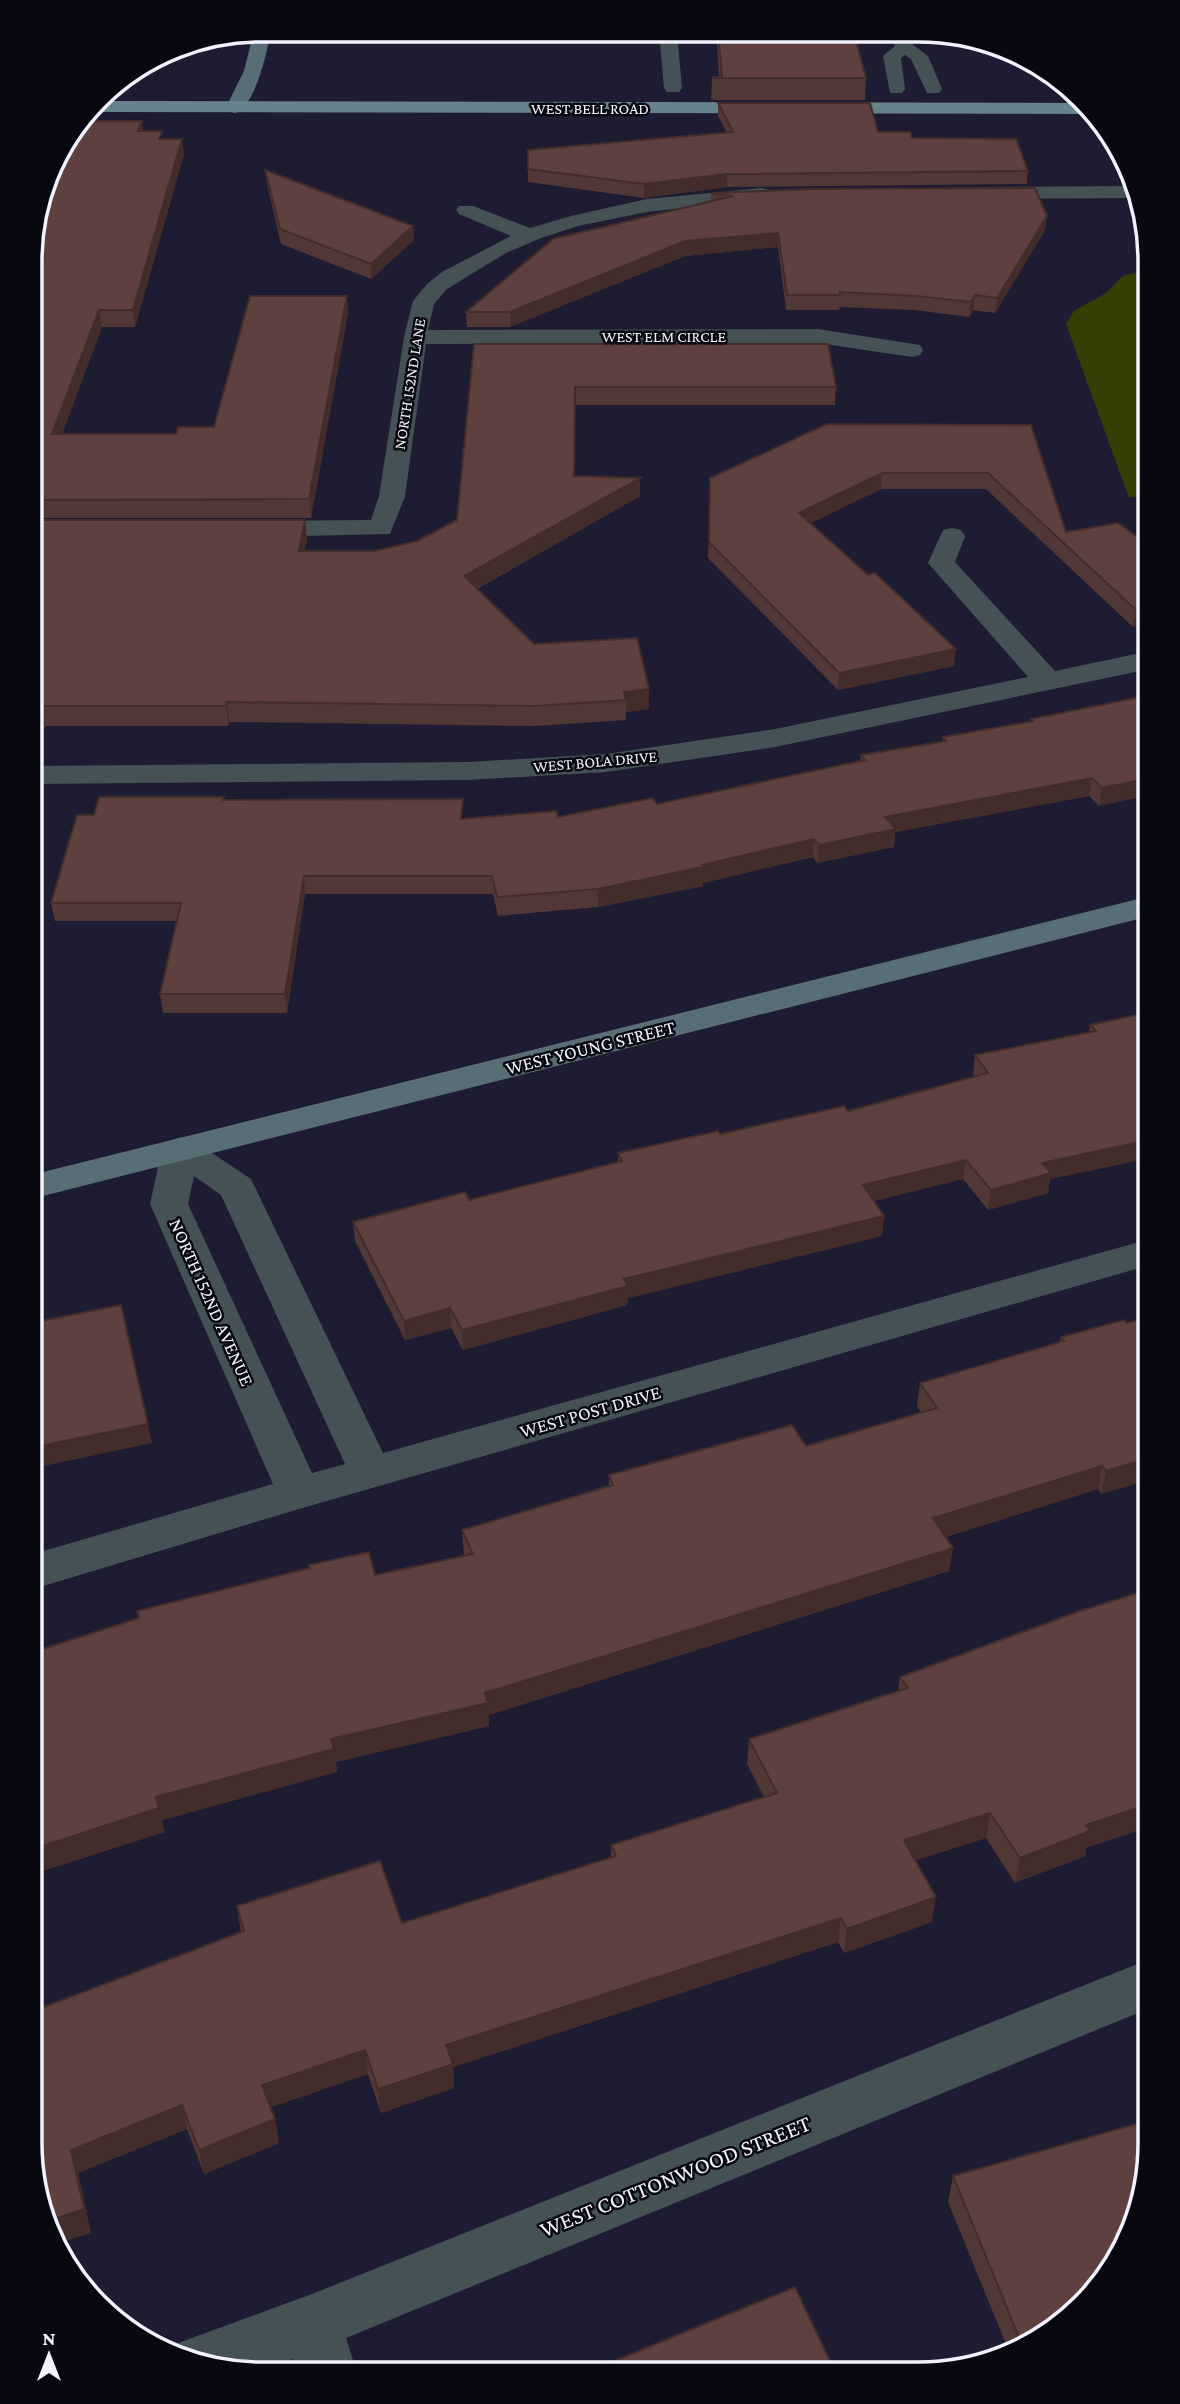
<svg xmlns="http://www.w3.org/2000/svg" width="1180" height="2404" font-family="'Crimson Pro',serif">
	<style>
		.green { fill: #353e03 }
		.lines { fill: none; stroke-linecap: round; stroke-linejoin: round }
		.street { fill: #445255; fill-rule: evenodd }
		.secondary { fill: #586e74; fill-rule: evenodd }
		.primary { fill: #67848c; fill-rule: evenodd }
		.wall { fill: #513735 }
		.shaded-wall { fill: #422d2b }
		.building { fill: #5e403e; stroke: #422d2b; stroke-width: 2 }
		.labels { text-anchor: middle; stroke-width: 5; stroke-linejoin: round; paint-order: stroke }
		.far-street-label { font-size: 16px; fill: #f2f2fe; stroke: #080811 }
		.street-label { font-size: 19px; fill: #f2f2fe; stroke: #080811 }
		.near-street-label { font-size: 23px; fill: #f2f2fe; stroke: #080811 }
		.rim { fill: none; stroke: #f2f2fe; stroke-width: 3.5 }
	</style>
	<rect width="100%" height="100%" fill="#1d1c32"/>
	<!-- green -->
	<path class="green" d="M 1142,272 L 1150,273 L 1150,494 L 1129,498 L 1066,324 L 1074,311 L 1106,293 L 1124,275 Z"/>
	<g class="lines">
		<!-- street -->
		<path class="street" d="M 659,32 L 677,32 L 682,88 L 679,92 L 667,92 L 664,88 Z
			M 891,34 L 907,34 L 912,44 L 928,56 L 942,89 L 939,93 L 927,93 L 911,59 L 905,55 L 901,58 L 905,89 L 902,93 L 890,93 L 883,56 L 895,46 Z
			M 1137,186 L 1139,198 L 984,199 L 977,197 L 974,193 L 977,189 L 984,187 Z
			M 762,188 L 769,190 L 772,194 L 769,198 L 647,212 L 578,226 L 541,238 L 506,253 L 447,289 L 434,304 L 428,330 L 818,329 L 920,345 L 923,350 L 920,355 L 912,357 L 818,343 L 426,344 L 405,496 L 390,534 L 252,537 L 243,535 L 239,529 L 243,523 L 252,521 L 371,520 L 379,496 L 404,337 L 413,301 L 427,284 L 442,272 L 511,236 L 459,214 L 456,210 L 459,206 L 473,206 L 530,228 L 571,216 L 647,199 Z
			M 952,528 L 961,530 L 965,536 L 955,562 L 1055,671 L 1150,651 L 1150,669 L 775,747 L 606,772 L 467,780 L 31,784 L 31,766 L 467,762 L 606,754 L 775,729 L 1028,677 L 928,563 L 943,530 Z
			M 181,1137 L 194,1141 L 251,1179 L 383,1453 L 1150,1239 L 1150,1265 L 299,1509 L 30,1590 L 30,1555 L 273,1484 L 150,1204 L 162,1149 L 168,1141 ZM 194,1176 L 221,1195 L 345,1464 L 312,1473 L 188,1204 Z
			M 1150,1959 L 1150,2008 L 346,2338 L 357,2373 L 297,2372 L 293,2359 L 258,2372 L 231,2372 L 172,2356 L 178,2343 L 312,2294 Z"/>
		<!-- secondary -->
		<path class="secondary" d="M 271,30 C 268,49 255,108 235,113 L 228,111 L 226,107 L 244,71 L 254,31 Z
			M 1150,896 L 1150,916 L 31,1199 L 31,1175 Z"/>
		<!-- primary -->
		<path class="primary" d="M 98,101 L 1082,103 L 1089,114 L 90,112 Z"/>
	</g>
	<!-- wall -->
	<path class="wall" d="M 717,33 L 854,33 L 866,78 L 865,100 L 711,100 L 712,78 L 719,77 L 717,44 Z
		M 718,103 L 912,138 L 1028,171 L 1027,184 L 727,187 L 644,198 L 528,182 L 528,150 L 727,133 L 718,116 Z
		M 143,131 L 163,139 L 184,154 L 135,327 L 102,327 L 62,434 L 176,434 L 214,427 L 347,296 L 348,313 L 311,518 L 31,518 L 32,231 Z
		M 265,170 L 413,226 L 414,240 L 371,279 L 281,244 L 267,184 Z
		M 711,193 L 1045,230 L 995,313 L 973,310 L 969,317 L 915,310 L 840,307 L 839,310 L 786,310 L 778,247 L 685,256 L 510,327 L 467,327 L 466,312 L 710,202 Z
		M 474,344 L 836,387 L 835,405 L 575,405 L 574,476 L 640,496 L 477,589 L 534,644 L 649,709 L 626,712 L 626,720 L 535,726 L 229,722 L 228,726 L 45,726 L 44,729 L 31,729 L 31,520 L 305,520 L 307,539 L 304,551 L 374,551 L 417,541 L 457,520 Z
		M 1031,425 L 1066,532 L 1150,546 L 1133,627 L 986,489 L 881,489 L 811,523 L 954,666 L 838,690 L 708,558 L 710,478 Z
		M 1150,695 L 1099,806 L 1089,796 L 895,832 L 894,847 L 817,863 L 813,857 L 703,883 L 703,886 L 598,907 L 498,916 L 493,894 L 305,894 L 287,1013 L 163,1013 L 160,994 L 177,921 L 55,921 L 51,903 L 94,815 L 224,797 L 224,800 L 463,819 L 558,817 L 657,804 L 860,761 L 861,755 L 942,742 L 943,737 L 1031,722 L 1031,719 Z
		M 1150,1012 L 1150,1154 L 1145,1155 L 1145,1159 L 1050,1179 L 1048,1193 L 988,1210 L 963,1179 L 874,1201 L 884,1216 L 882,1236 L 628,1298 L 627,1305 L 463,1350 L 451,1328 L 405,1340 L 355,1241 L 353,1222 L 469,1200 L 618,1162 L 618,1153 L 720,1134 L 848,1111 L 975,1077 L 973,1074 L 975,1055 L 1089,1033 L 1090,1025 Z
		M 1150,1316 L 1101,1494 L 1098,1489 L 946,1537 L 953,1548 L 949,1571 L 489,1715 L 489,1726 L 336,1762 L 337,1772 L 162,1820 L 164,1832 L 30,1875 L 30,1653 L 464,1556 L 462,1530 L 609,1486 L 609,1475 L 806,1446 L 921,1412 L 917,1406 L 920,1383 L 1060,1343 L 1061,1337 L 1127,1323 Z
		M 900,1677 L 1086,1848 L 1085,1856 L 1015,1883 L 986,1838 L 916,1860 L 932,1922 L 844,1953 L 838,1942 L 453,2067 L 454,2088 L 381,2113 L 368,2074 L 271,2107 L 275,2119 L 279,2143 L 204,2174 L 187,2129 L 78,2173 L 91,2233 L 40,2009 L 241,1933 L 237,1906 L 402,1923 L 611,1858 L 611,1845 L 764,1797 L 747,1764 L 749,1739 L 898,1691 Z
		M 953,2176 L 1048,2335 L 1010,2354 L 948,2202 Z"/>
	<!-- shaded-wall -->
	<path class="shaded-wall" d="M 142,121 L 143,136 L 138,131 Z
		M 182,139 L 184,154 L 135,327 L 133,310 Z
		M 727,174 L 727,187 L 644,198 L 644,184 Z
		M 1047,216 L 1045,230 L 995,313 L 997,298 Z
		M 413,226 L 414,240 L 371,279 L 371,264 Z
		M 778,233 L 778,247 L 685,256 L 510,327 L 510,312 L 685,241 Z
		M 975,295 L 973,310 L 969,317 L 971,302 Z
		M 347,296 L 348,313 L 311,518 L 309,499 Z
		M 99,310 L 102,327 L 55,452 L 52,434 Z
		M 882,473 L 881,489 L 799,529 L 799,513 Z
		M 640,478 L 640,496 L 465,595 L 464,576 Z
		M 305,520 L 307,539 L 301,570 L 299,551 Z
		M 1150,607 L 1150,623 L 1133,627 L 1136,610 Z
		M 956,649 L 954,666 L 838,690 L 839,673 Z
		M 649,689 L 649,709 L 626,712 L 626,700 L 624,692 Z
		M 227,702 L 229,722 L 228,726 L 226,706 Z
		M 42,706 L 45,726 L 44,729 L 41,709 Z
		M 1092,778 L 1089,796 L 895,832 L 894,847 L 817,863 L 819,845 L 885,817 Z
		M 1150,778 L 1150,795 L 1099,806 L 1102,788 Z
		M 814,839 L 813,857 L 703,883 L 703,886 L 598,907 L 598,889 Z
		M 304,876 L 305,894 L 287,1013 L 285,994 Z
		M 1150,1136 L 1150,1154 L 1145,1155 L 1145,1159 L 1050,1179 L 1048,1193 L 988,1210 L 991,1190 L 1042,1163 Z
		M 966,1160 L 963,1179 L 861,1204 L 863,1185 Z
		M 884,1216 L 882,1236 L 628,1298 L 627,1305 L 463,1350 L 462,1330 L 624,1279 Z
		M 450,1308 L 451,1328 L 405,1340 L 404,1321 Z
		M 148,1424 L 152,1443 L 30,1469 L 30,1448 Z
		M 1150,1458 L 1150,1480 L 1101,1494 L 1106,1471 Z
		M 1102,1466 L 1098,1489 L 930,1542 L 933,1518 Z
		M 953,1548 L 949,1571 L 489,1715 L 489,1726 L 336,1762 L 337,1772 L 162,1820 L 164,1832 L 30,1875 L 30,1850 L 156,1797 L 331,1739 Z
		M 1150,1804 L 1150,1827 L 1086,1848 L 1085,1856 L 1015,1883 L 1020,1858 L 1086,1825 Z
		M 990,1813 L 986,1838 L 901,1865 L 904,1840 Z
		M 936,1897 L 932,1922 L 844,1953 L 847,1929 Z
		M 841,1918 L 838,1942 L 453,2067 L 454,2088 L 381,2113 L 378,2089 L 446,2045 Z
		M 365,2050 L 368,2074 L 266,2109 L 262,2085 Z
		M 182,2105 L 187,2129 L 78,2173 L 91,2233 L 60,2243 L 45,2222 L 71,2150 Z
		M 275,2119 L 279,2143 L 204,2174 L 199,2150 Z"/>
	<!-- building -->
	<path class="building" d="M 718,33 L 854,33 L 866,78 L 712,78 L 722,76 Z
		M 718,103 L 870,103 L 878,132 L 910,132 L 912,138 L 1016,139 L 1028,171 L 727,174 L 644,184 L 528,169 L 528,150 L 733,132 Z
		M 82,121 L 142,121 L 138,131 L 162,131 L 159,139 L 182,139 L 133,310 L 99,310 L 52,434 L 176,434 L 178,427 L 214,427 L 250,296 L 347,296 L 309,499 L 31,500 L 32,231 L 54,158 Z
		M 265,170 L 413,226 L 371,264 L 280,229 Z
		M 1035,188 L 1047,216 L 997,298 L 975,295 L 971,302 L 917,296 L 840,292 L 840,295 L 787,295 L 778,233 L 685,241 L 510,312 L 466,312 L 553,239 L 733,196 L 711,193 L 812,189 Z
		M 474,344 L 828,344 L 836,387 L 575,387 L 574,476 L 640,478 L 464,576 L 534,644 L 637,638 L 649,689 L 624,692 L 626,700 L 535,706 L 227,702 L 226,706 L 42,706 L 41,709 L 31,709 L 31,520 L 305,520 L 299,551 L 374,551 L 417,541 L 457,520 Z
		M 827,424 L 1031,425 L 1066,532 L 1118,523 L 1150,546 L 1150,607 L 1136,610 L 988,473 L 882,473 L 799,513 L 868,575 L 875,573 L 956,649 L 839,673 L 709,542 L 710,478 Z
		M 1150,695 L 1150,778 L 1102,788 L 1092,778 L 885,817 L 896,829 L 819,845 L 814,839 L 702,865 L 703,867 L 598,889 L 497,897 L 492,876 L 304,876 L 285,994 L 160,994 L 181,903 L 51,903 L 77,815 L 94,815 L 99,797 L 224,797 L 223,800 L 463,799 L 461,819 L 556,811 L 558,817 L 652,798 L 657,804 L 865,760 L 861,755 L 946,741 L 943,737 L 1033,721 L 1031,719 Z
		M 1150,1012 L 1150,1136 L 1146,1137 L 1148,1140 L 1042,1163 L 1051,1173 L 991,1190 L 966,1160 L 863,1185 L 884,1216 L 624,1279 L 628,1286 L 462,1330 L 450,1308 L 404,1321 L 353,1222 L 465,1192 L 469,1200 L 622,1161 L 618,1153 L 718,1131 L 720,1134 L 844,1106 L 848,1111 L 988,1073 L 975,1055 L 1096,1031 L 1090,1025 Z
		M 121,1305 L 148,1424 L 30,1448 L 31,1323 Z
		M 1150,1316 L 1150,1458 L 1106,1471 L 1102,1466 L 933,1518 L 953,1548 L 485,1693 L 488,1703 L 331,1739 L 334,1749 L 156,1797 L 159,1808 L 30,1850 L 30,1653 L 139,1618 L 137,1611 L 310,1568 L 309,1565 L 369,1552 L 375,1575 L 473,1554 L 462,1530 L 613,1485 L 609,1475 L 792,1425 L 806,1446 L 937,1408 L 920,1383 L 1064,1341 L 1061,1337 L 1124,1320 L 1127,1323 Z
		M 1150,1589 L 1150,1804 L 1086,1825 L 1090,1831 L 1020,1858 L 990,1813 L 904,1840 L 936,1897 L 847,1929 L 841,1918 L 446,2045 L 453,2064 L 378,2089 L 365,2050 L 262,2085 L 275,2119 L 199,2150 L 182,2105 L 71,2150 L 84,2209 L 45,2222 L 42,2217 L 30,2143 L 30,2007 L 38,2004 L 39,2009 L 244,1931 L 237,1906 L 380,1861 L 402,1923 L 616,1856 L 611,1845 L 777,1793 L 749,1739 L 908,1688 L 900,1677 L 1077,1612 Z
		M 1150,2120 L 1150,2158 L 1133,2231 L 1102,2284 L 1048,2335 L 1023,2347 L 953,2176 Z
		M 795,2287 L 836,2374 L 585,2373 Z"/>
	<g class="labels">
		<!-- far-street labels -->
		<g class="far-street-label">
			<text x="590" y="114">WEST BELL ROAD</text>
			<text x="664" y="342">WEST ELM CIRCLE</text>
			<text transform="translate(409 384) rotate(-81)" y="6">NORTH 152ND LANE</text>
			<text transform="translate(595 761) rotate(-5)" y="6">WEST BOLA DRIVE</text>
		</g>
		<!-- street labels -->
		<g class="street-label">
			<text transform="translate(590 1047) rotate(-14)" y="7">WEST YOUNG STREET</text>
			<text transform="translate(212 1302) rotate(66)" y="7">NORTH 152ND AVENUE</text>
			<text transform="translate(590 1411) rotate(-16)" y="7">WEST POST DRIVE</text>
		</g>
		<!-- near-street labels -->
		<g class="near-street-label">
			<text transform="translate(675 2176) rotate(-22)" y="8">WEST COTTONWOOD STREET</text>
		</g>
	</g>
	<!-- crop -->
	<path d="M0 0H1180V2404H0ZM261 42H919A219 219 0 0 1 1138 261V2143A219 219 0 0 1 919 2362H261A219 219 0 0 1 42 2143V261A219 219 0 0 1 261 42Z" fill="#080811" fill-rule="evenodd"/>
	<path class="rim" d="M261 42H919A219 219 0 0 1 1138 261V2143A219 219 0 0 1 919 2362H261A219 219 0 0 1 42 2143V261A219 219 0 0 1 261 42Z"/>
	<!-- north arrow -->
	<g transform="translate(49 2355)" stroke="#080811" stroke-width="5" paint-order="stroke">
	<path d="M0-5L12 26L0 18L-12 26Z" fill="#f2f2fe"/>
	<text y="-10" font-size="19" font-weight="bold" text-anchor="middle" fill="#f2f2fe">N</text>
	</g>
</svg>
